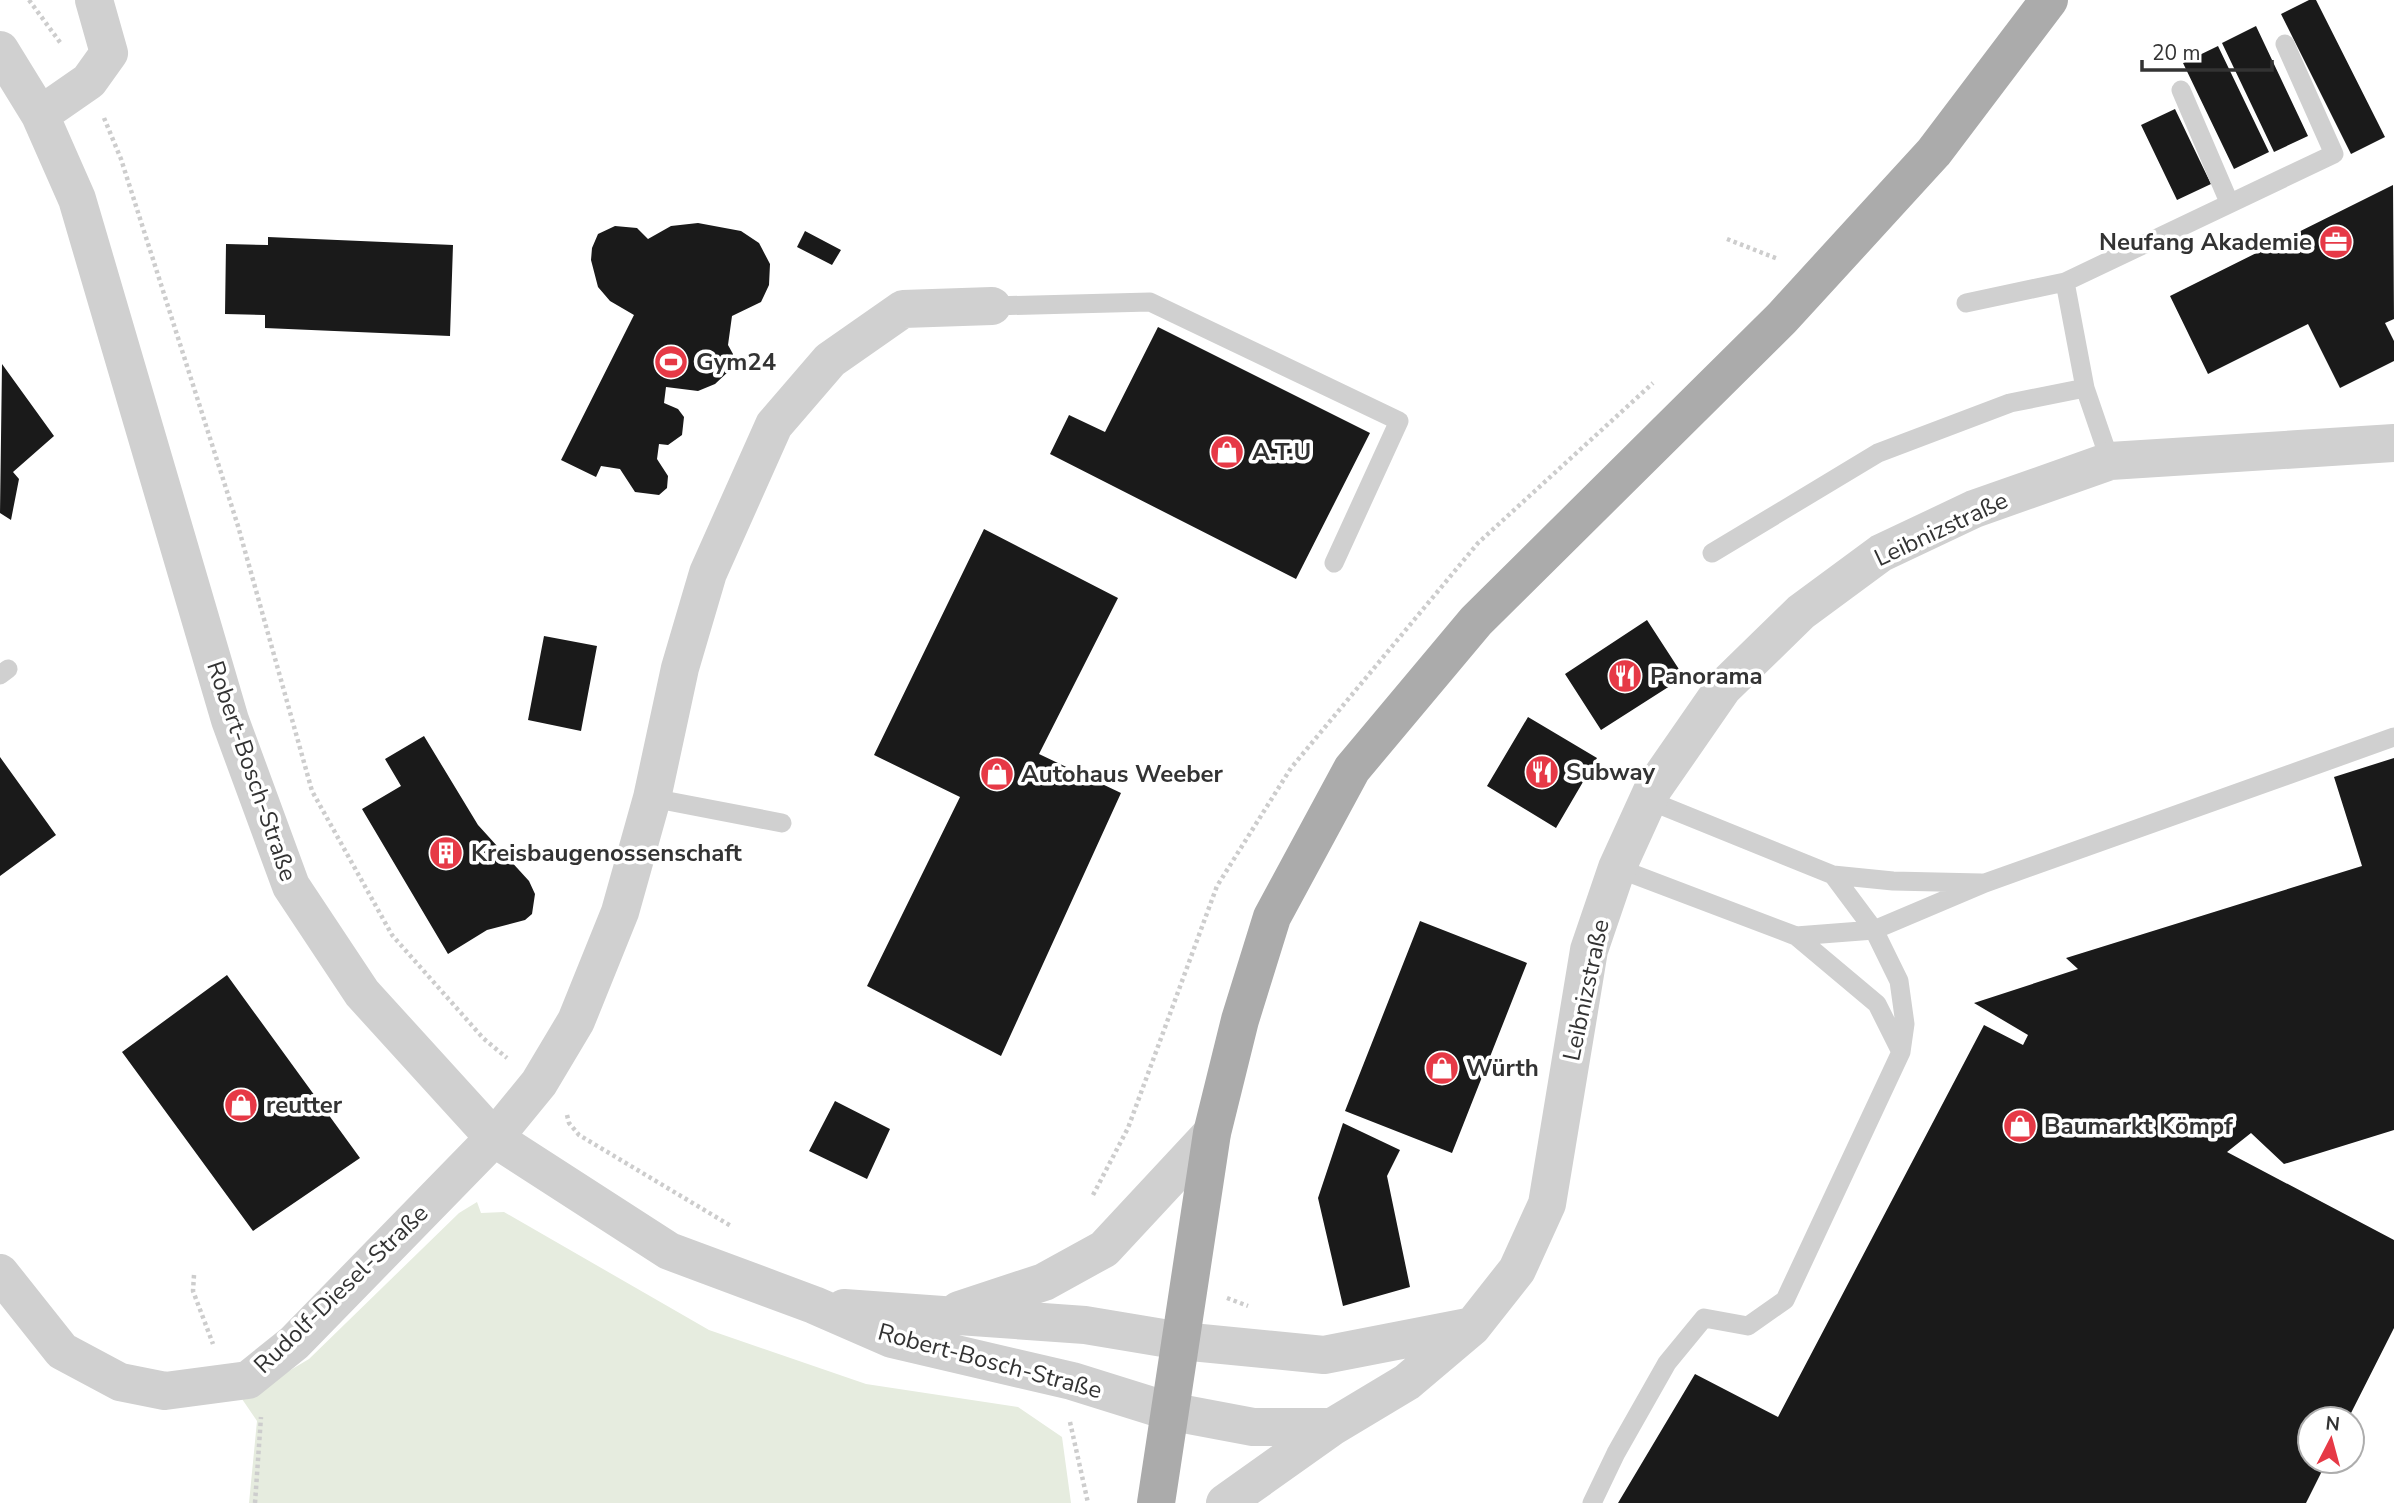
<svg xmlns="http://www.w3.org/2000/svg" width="2394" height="1503" font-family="'Nunito Sans',sans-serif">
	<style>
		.green { fill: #e6ecdf }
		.building { fill: #1a1a1a }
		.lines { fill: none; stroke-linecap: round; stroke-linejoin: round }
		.path { stroke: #cdcdcd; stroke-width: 4.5; stroke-dasharray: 3.5 3.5; stroke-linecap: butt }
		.service { stroke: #d0d0d0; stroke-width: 19 }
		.minor { stroke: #d0d0d0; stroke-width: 38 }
		.primary { stroke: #ababab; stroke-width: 38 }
		.labels { text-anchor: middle; stroke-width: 7; stroke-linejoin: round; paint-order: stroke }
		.poi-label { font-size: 24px; font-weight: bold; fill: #333; stroke: #fff; text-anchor: start }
		.street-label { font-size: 24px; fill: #333; stroke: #fff }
	</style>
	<rect width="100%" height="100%" fill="#fff"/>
	<!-- green -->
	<path class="green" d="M 477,1202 L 481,1213 L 504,1212 L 709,1330 L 866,1384 L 1018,1407 L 1062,1437 L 1071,1503 L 249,1503 L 257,1421 L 242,1399 L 309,1359 L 459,1213 Z"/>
	<!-- building -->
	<path class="building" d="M 2309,0 L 2316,0 L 2385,137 L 2351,154 L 2281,14 Z
		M 2256,26 L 2308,136 L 2274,152 L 2222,43 Z
		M 2218,46 L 2269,152 L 2234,169 L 2183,63 Z
		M 2175,109 L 2211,184 L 2177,200 L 2141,125 Z
		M 2393,185 L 2394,319 L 2385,323 L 2394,341 L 2394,361 L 2340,388 L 2308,324 L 2208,374 L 2170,296 Z
		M 698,223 L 741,231 L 759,243 L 770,264 L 769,285 L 761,302 L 732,316 L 728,345 L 733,354 L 730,370 L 715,384 L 698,391 L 666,387 L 664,403 L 678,409 L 684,417 L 682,435 L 668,445 L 659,444 L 657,459 L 668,476 L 667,488 L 659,495 L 635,492 L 620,469 L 601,466 L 596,477 L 561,460 L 634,315 L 610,301 L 598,287 L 591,260 L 592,248 L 598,234 L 615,226 L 637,228 L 648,239 L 671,226 Z
		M 805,231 L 841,250 L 832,265 L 797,247 Z
		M 268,237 L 453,245 L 450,336 L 265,328 L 265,315 L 225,314 L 226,244 L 268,245 Z
		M 1158,327 L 1370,433 L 1296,579 L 1050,454 L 1069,415 L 1105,432 Z
		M 2,364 L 54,436 L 13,472 L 19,479 L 11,520 L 0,513 Z
		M 984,529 L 1118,598 L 1039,754 L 1121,793 L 1001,1056 L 867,986 L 960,797 L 874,755 Z
		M 1647,620 L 1684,677 L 1601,730 L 1565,674 Z
		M 544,636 L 597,646 L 581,731 L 528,720 Z
		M 1528,717 L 1597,758 L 1556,828 L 1487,786 Z
		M 424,736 L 478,825 L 529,881 L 535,894 L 532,914 L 525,920 L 487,930 L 448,954 L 362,809 L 401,786 L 385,759 Z
		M 0,757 L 56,835 L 0,876 Z
		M 2394,758 L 2394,1130 L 2284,1164 L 2251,1133 L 2227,1152 L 2394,1240 L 2394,1328 L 2348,1419 L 2310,1419 L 2310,1461 L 2327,1461 L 2306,1503 L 1618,1503 L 1695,1374 L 1778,1417 L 1984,1025 L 2023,1045 L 2028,1035 L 1974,1003 L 2078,969 L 2066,958 L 2362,866 L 2334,777 Z
		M 1420,921 L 1527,963 L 1452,1153 L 1345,1111 Z
		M 227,975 L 360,1158 L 253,1231 L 122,1052 Z
		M 835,1101 L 890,1129 L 867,1179 L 809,1151 Z
		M 1343,1123 L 1400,1150 L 1387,1176 L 1410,1287 L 1343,1306 L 1318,1198 Z"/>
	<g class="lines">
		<!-- path -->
		<path class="path" d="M 29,0 L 62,45
			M 104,118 L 121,159 L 238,526 L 312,791 L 392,935 L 483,1038 L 507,1058
			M 1727,239 L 1778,259
			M 567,1115 L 569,1123 L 579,1135 L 731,1226
			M 1093,1195 L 1128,1128 L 1217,886 L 1291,768 L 1478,543 L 1653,383
			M 194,1275 L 193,1291 L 213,1344
			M 1227,1298 L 1248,1306
			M 1070,1422 L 1088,1503
			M 255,1503 L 261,1417"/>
		<!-- service -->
		<path class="service" d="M 2181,90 L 2229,202
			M 2065,282 L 2334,154 L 2285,44
			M 1966,303 L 2065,282 L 2085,388 L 2110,461
			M 992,306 L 1150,302 L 1399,421 L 1334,563
			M 1712,553 L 1878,453 L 2010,403 L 2085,388
			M 0,675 L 8,669
			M 652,798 L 782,823
			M 1617,868 L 1796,936 L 1874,930 L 1985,883 L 2394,737
			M 1833,875 L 1893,881 L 1981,883
			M 1796,936 L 1877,1004 L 1901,1052
			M 1592,1503 L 1616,1453 L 1667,1363 L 1704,1318 L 1748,1326 L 1785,1300 L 1901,1052 L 1905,1024 L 1899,981 L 1874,930 L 1833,875 L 1648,800"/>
		<!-- minor -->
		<path class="minor" d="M 0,50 L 40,115 L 77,199 L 230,720 L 291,886 L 362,993 L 494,1138 L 669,1251 L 814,1305 L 892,1339 L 1072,1381 L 1168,1411 L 1253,1427 L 1332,1427 L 1407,1382 L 1472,1327 L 1517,1270 L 1547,1204 L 1589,950 L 1617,868 L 1653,789 L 1723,688 L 1801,612 L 1881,553 L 1974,509 L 2110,461 L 2394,443
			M 40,115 L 89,81 L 109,53 L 94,0
			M 0,1273 L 62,1351 L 120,1382 L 165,1391 L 248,1380 L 294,1343 L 494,1138 L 539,1083 L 576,1021 L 620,912 L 652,798 L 680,668 L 708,573 L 774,425 L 830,360 L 903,309 L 992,306
			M 844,1308 L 1085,1325 L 1181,1341 L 1324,1355 L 1468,1327
			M 959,1310 L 1044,1282 L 1104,1249 L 1212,1133
			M 1225,1503 L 1332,1427"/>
		<!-- primary -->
		<path class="primary" d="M 1156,1503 L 1212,1133 L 1240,1020 L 1272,917 L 1352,769 L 1476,621 L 1782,318 L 1934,152 L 2049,0"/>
	</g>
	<!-- icons -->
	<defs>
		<g id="office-disc" transform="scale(1.75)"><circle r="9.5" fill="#e63946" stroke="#fff"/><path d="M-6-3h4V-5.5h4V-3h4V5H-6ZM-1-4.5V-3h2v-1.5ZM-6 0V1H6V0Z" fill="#fff"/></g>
		<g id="stadium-disc" transform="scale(1.75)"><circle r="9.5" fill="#e63946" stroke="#fff"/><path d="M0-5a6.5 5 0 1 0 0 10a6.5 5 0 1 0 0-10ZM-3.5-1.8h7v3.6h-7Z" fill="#fff"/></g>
		<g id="shop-disc" transform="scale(1.75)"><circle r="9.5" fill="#e63946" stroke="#fff"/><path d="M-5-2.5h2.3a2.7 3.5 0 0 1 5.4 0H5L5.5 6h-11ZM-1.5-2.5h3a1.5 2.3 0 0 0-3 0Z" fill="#fff"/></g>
		<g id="restaurant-disc" transform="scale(1.75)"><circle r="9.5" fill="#e63946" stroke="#fff"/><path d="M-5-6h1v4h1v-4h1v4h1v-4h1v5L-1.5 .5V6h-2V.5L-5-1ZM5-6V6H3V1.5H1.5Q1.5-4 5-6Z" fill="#fff"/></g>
		<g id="building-disc" transform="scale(1.75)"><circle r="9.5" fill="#e63946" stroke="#fff"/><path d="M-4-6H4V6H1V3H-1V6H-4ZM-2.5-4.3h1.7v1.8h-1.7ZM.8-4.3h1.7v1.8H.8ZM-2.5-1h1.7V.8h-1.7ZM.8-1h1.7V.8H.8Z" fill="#fff"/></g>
	</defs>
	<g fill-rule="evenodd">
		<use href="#office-disc" x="2336" y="242"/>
		<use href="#stadium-disc" x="671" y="362"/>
		<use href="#shop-disc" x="1227" y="452"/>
		<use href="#restaurant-disc" x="1625" y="676"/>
		<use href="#restaurant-disc" x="1542" y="772"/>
		<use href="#shop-disc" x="997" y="774"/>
		<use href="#building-disc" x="446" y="853"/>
		<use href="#shop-disc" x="1442" y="1068"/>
		<use href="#shop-disc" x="241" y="1105"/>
		<use href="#shop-disc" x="2020" y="1126"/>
	</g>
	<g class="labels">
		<!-- poi labels -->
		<g class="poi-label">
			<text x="2312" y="250" text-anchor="end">Neufang Akademie</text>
			<text x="696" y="370">Gym24</text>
			<text x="1252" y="460">A.T.U</text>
			<text x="1650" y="684">Panorama</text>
			<text x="1566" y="780">Subway</text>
			<text x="1021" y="782">Autohaus Weeber</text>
			<text x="471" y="861">Kreisbaugenossenschaft</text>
			<text x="1466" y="1076">Würth</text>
			<text x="266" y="1113">reutter</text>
			<text x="2044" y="1134">Baumarkt Kömpf</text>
		</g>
		<!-- street labels -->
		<g class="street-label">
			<text transform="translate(1941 529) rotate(-25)" y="8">Leibnizstraße</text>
			<text transform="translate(252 771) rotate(71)" y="8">Robert-Bosch-Straße</text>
			<text transform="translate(1586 990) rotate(-78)" y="8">Leibnizstraße</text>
			<text transform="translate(341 1289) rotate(-44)" y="8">Rudolf-Diesel-Straße</text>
			<text transform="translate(990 1361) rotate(15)" y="8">Robert-Bosch-Straße</text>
		</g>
	</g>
	<!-- north arrow -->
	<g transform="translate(2331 1440) rotate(6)"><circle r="33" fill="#ffffff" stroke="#adadad" stroke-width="2"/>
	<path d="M0-5L12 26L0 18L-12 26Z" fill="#e63946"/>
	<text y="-10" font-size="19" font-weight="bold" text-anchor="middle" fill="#333333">N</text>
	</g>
	<!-- scale -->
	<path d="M2142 60v10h130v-10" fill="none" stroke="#333333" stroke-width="3.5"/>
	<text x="2152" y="60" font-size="21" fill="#333333" stroke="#ffffff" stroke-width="5" paint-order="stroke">20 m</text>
</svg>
